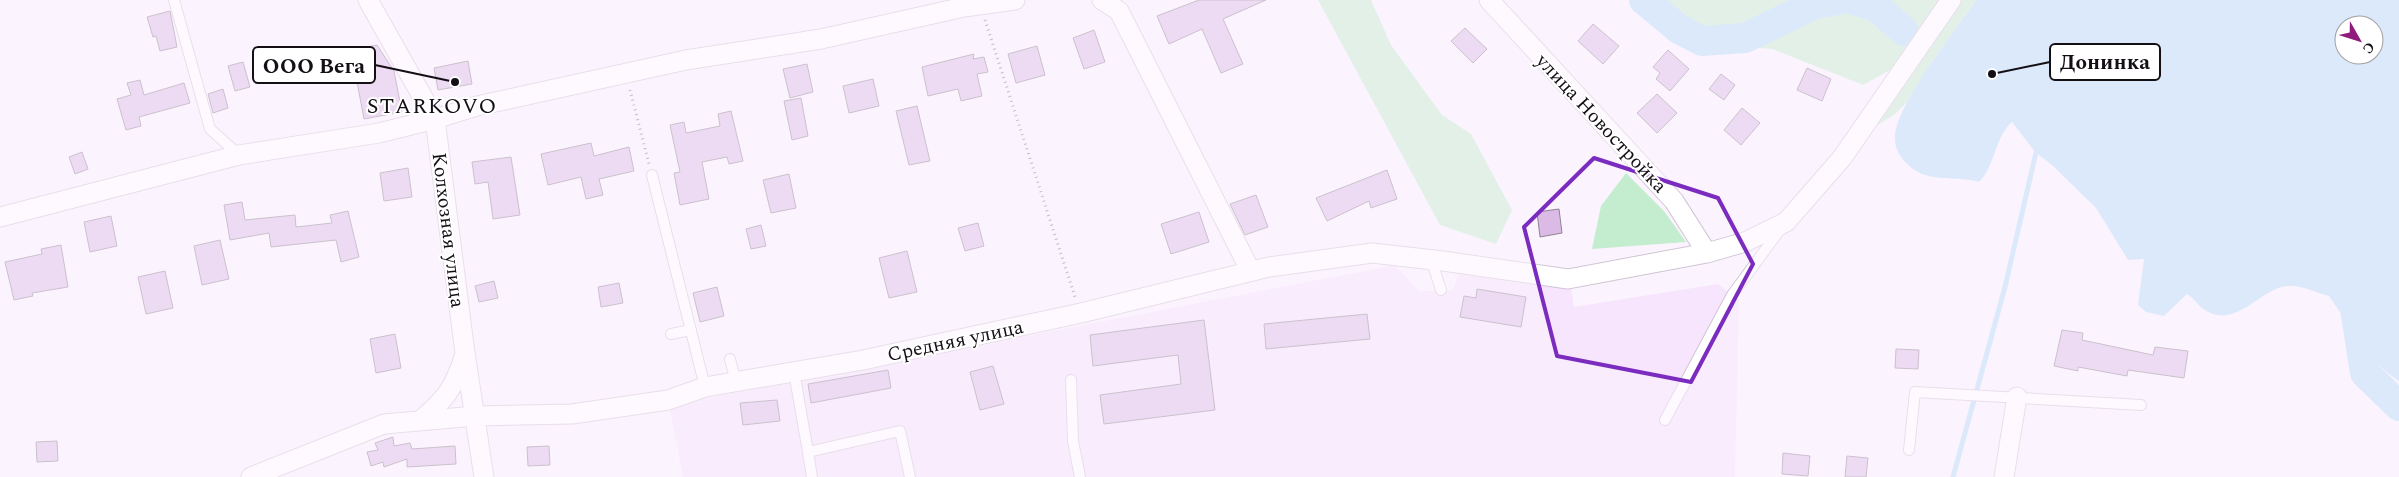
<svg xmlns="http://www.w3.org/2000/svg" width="2399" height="477" font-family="Spectral,serif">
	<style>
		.built { fill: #f6e5fc }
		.green { fill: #c4eccf }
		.water { fill: #b7dcf8; fill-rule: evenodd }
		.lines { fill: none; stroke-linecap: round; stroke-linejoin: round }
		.stream { stroke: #b7dcf8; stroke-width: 5 }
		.river { stroke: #b7dcf8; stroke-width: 30 }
		.building { fill: #dbbbe6; stroke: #8f8493 }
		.service-casing { stroke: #d1c5d5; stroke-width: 12 }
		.minor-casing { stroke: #d1c5d5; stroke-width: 21 }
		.path { stroke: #807b82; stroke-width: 3; stroke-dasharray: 1 4; stroke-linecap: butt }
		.service { stroke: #fff; stroke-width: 10 }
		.minor { stroke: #fff; stroke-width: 19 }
		.marked { fill: none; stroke: #7b2cbf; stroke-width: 4; stroke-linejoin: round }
		.labels { text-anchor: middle; stroke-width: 4; stroke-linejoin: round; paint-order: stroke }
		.street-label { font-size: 20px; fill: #130f15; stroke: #fff }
		.quarter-label { font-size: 22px; letter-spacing: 1px; fill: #130f15; stroke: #fff }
		.leader { fill: none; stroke: #130f15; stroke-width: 2 }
		.callout-dot { fill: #130f15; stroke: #fff; stroke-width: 2 }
		.callout { fill: #fff; stroke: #130f15; stroke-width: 2 }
		.callout-label { font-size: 21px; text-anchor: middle; font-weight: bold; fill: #130f15 }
	</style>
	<rect width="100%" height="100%" fill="#fbf4fe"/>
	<!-- built -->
	<path class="built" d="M 1395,265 L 1419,291 L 1453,290 L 1458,274 L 1571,286 L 1574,307 L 1718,284 L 1739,300 L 1735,477 L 683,477 L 669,405 Z"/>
	<!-- green -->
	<path class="green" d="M 1318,0 L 1371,0 L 1391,45 L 1442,115 L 1471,134 L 1512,210 L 1496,244 L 1440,225 Z
		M 1632,0 L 1940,0 L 1899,65 L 1863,85 L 1772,49 L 1670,41 Z
		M 1962,0 L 1976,0 L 1936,56 L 1908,101 L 1895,114 L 1873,128 Z
		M 1626,173 L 1664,211 L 1686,242 L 1592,249 L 1601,206 Z"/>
	<!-- water -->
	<path class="water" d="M 1976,0 L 2399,0 L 2399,381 C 2367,361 2350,326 2329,296 C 2317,293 2303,286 2291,286 C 2263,284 2237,331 2205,310 C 2198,306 2195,299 2187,294 L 2164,316 L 2146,312 L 2138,305 L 2144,259 L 2128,260 L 2096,208 L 2052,165 L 2036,153 L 2012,122 C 1994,138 1996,165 1979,182 C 1959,176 1935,182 1916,171 C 1904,163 1894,152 1895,137 C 1896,104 1956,30 1976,0 ZM 2344,25 L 2374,25 L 2374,55 L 2344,55 Z"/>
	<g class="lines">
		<!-- stream -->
		<path class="stream" d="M 1953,477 L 2005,287 L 2037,148"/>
		<!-- river -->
		<path class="river" d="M 1644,0 L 1679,29 L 1702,41 L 1745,38 L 1815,4 L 1838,0
			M 1853,0 L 1875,6 L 1904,31
			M 2354,302 L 2365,373 L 2399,406"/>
	</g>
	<!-- building -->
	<path class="building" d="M 1199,0 L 1266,0 L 1223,19 L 1243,64 L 1221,73 L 1202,29 L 1169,44 L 1157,16 Z
		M 170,11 L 177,47 L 160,51 L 156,36 L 153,37 L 147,17 Z
		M 1593,24 L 1619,46 L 1603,64 L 1578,41 Z
		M 1465,28 L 1487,49 L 1473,63 L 1451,41 Z
		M 1094,30 L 1105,62 L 1084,69 L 1073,38 Z
		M 377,45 L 394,71 L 402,112 L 364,119 L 351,50 Z
		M 1037,46 L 1045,75 L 1016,83 L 1008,54 Z
		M 1668,50 L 1689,69 L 1670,91 L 1656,79 L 1660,73 L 1653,67 Z
		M 974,54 L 973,59 L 984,57 L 988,72 L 977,74 L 982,96 L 961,101 L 958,89 L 928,96 L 922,67 Z
		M 468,61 L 472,84 L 438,90 L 434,68 Z
		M 243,62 L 250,87 L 235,91 L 228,66 Z
		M 807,64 L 813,92 L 790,98 L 783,69 Z
		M 1807,68 L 1831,79 L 1822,101 L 1797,90 Z
		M 1721,74 L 1735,85 L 1724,100 L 1709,89 Z
		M 873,79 L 879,106 L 849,113 L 843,86 Z
		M 140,80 L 144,95 L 184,83 L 190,103 L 139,117 L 141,126 L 126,130 L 117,99 L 131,95 L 127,83 Z
		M 223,89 L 228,108 L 213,113 L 208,94 Z
		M 1657,94 L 1677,113 L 1657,133 L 1637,113 Z
		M 801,98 L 808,136 L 792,140 L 784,101 Z
		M 917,106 L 930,161 L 909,165 L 896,111 Z
		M 1742,108 L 1760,123 L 1741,145 L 1724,130 Z
		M 731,111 L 743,161 L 729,164 L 727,157 L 702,162 L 709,199 L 680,205 L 674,173 L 680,172 L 670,125 L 684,122 L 686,133 L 720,126 L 718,114 Z
		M 591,143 L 594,156 L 629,147 L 634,171 L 599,179 L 603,195 L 586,199 L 581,177 L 548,185 L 541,154 Z
		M 82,152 L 88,169 L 75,174 L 69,157 Z
		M 511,157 L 520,215 L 493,219 L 488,182 L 475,184 L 472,162 Z
		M 408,168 L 412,197 L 384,201 L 380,173 Z
		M 1387,170 L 1397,199 L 1371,208 L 1369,201 L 1327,221 L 1316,198 Z
		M 789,174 L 796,208 L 771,213 L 763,180 Z
		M 1256,195 L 1268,227 L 1245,235 L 1230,204 Z
		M 242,202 L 245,220 L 295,215 L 296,227 L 332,223 L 330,215 L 348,211 L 359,257 L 341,262 L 336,240 L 271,247 L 269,233 L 230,240 L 224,205 Z
		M 1559,209 L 1562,233 L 1540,237 L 1537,212 Z
		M 1199,212 L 1209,242 L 1171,254 L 1161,224 Z
		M 111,216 L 117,246 L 90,252 L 84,222 Z
		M 978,223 L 984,246 L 965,251 L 958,228 Z
		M 761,225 L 766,246 L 751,249 L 746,229 Z
		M 220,240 L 229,279 L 202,285 L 194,246 Z
		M 61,245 L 68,287 L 32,293 L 33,296 L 14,300 L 5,262 L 42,254 L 41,249 Z
		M 907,251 L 917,292 L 889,298 L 879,258 Z
		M 165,271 L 173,308 L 146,314 L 138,277 Z
		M 494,281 L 498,298 L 479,302 L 475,286 Z
		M 619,283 L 623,303 L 601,307 L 598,287 Z
		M 717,287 L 724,316 L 700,322 L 693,293 Z
		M 1477,289 L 1526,297 L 1521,327 L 1460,317 L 1464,296 L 1476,298 Z
		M 1367,314 L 1370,339 L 1266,349 L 1264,324 Z
		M 1204,320 L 1215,410 L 1104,424 L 1100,395 L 1181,384 L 1178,355 L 1093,366 L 1090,335 Z
		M 2062,330 L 2083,333 L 2082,340 L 2153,355 L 2155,347 L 2188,351 L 2184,378 L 2128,370 L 2127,376 L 2078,367 L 2078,371 L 2054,366 Z
		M 395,334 L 401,368 L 376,373 L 370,339 Z
		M 1896,349 L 1919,350 L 1918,369 L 1895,368 Z
		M 993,366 L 1004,404 L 980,410 L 970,372 Z
		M 888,370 L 891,388 L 811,403 L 808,384 Z
		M 777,400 L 780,421 L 743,425 L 740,403 Z
		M 393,437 L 394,446 L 410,443 L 412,449 L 455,446 L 456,464 L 407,467 L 407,459 L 384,467 L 383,462 L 371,466 L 367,452 L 378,450 L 375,443 Z
		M 57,441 L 58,461 L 37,462 L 36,442 Z
		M 549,446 L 550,465 L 528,466 L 527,447 Z
		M 1783,453 L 1810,456 L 1808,476 L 1782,474 Z
		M 1847,456 L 1868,458 L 1866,477 L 1845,477 Z"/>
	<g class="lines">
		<!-- service casing -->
		<g class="service-casing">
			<path id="service" d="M 174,0 L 210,129 L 239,155
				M 652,175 L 705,387
				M 1431,259 L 1441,290
				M 671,334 L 691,330
				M 730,359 L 736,382
				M 794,372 L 808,452
				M 1071,380 L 1073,441 L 1080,477
				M 1665,420 L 1732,295 L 1782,227
				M 1909,450 L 1915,392 L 2141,405
				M 812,477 L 808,452 L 900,431 L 910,477"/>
		</g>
		<!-- minor casing -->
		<g class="minor-casing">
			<path id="minor" d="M 368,0 L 435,119 L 465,353 L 484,477
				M 1102,0 L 1119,11 L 1250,270
				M 1489,0 L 1674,201 L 1707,253
				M 0,217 L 239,155 L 379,133 L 435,119 L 477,106 L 686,60 L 821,39 L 964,7 L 1015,0
				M 420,421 C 445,399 454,389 464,357
				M 251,477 L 384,424 L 476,416 L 572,414 L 668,400 L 705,387 L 863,360 L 1081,313 L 1269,267 L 1372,253 L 1443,261 L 1568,279 L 1707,253 L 1745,242 L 1786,222 L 1842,158 L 1951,0
				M 2004,477 L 2017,397"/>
		</g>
		<!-- path -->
		<path class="path" d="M 985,20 L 1075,297
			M 630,90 L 649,164"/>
		<!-- service -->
		<use href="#service" class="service"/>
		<!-- minor -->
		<use href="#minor" class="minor"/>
	</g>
	<!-- marked area -->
	<path d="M0 0H2399V477H0ZM 1594,158 L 1718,198 L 1753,264 L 1691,382 L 1557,356 L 1524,227 Z" fill="#fbf4fe" fill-opacity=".55" fill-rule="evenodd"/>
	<path class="marked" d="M 1594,158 L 1718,198 L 1753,264 L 1691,382 L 1557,356 L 1524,227 Z"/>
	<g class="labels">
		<!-- street labels -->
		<g class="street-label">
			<text transform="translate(1602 123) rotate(47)" y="7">улица Новостройка</text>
			<text transform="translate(449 230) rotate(83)" y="7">Колхозная улица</text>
			<text transform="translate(955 340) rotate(-12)" y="7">Средняя улица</text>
		</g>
		<!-- quarter labels -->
		<g class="quarter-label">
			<text x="432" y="113">STARKOVO</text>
		</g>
	</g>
	<!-- callouts -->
	<path class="leader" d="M1992 74L2050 62M455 82L375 65"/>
	<g class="callout-dot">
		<circle cx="1992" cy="74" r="5"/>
		<circle cx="455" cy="82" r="5"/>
	</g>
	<g class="callout">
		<rect x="2050" y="44" width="110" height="36" rx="5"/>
		<rect x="253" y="47" width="122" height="36" rx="5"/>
	</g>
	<g class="callout-label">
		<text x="2105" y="69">Донинка</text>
		<text x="314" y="73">ООО Вега</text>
	</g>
	<!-- north arrow -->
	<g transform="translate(2359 40) rotate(129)"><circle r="24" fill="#ffffff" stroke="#a19fa1"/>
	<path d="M0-4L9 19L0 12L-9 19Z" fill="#8f1c7d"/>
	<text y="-8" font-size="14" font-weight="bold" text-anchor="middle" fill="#130f15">С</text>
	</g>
</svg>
